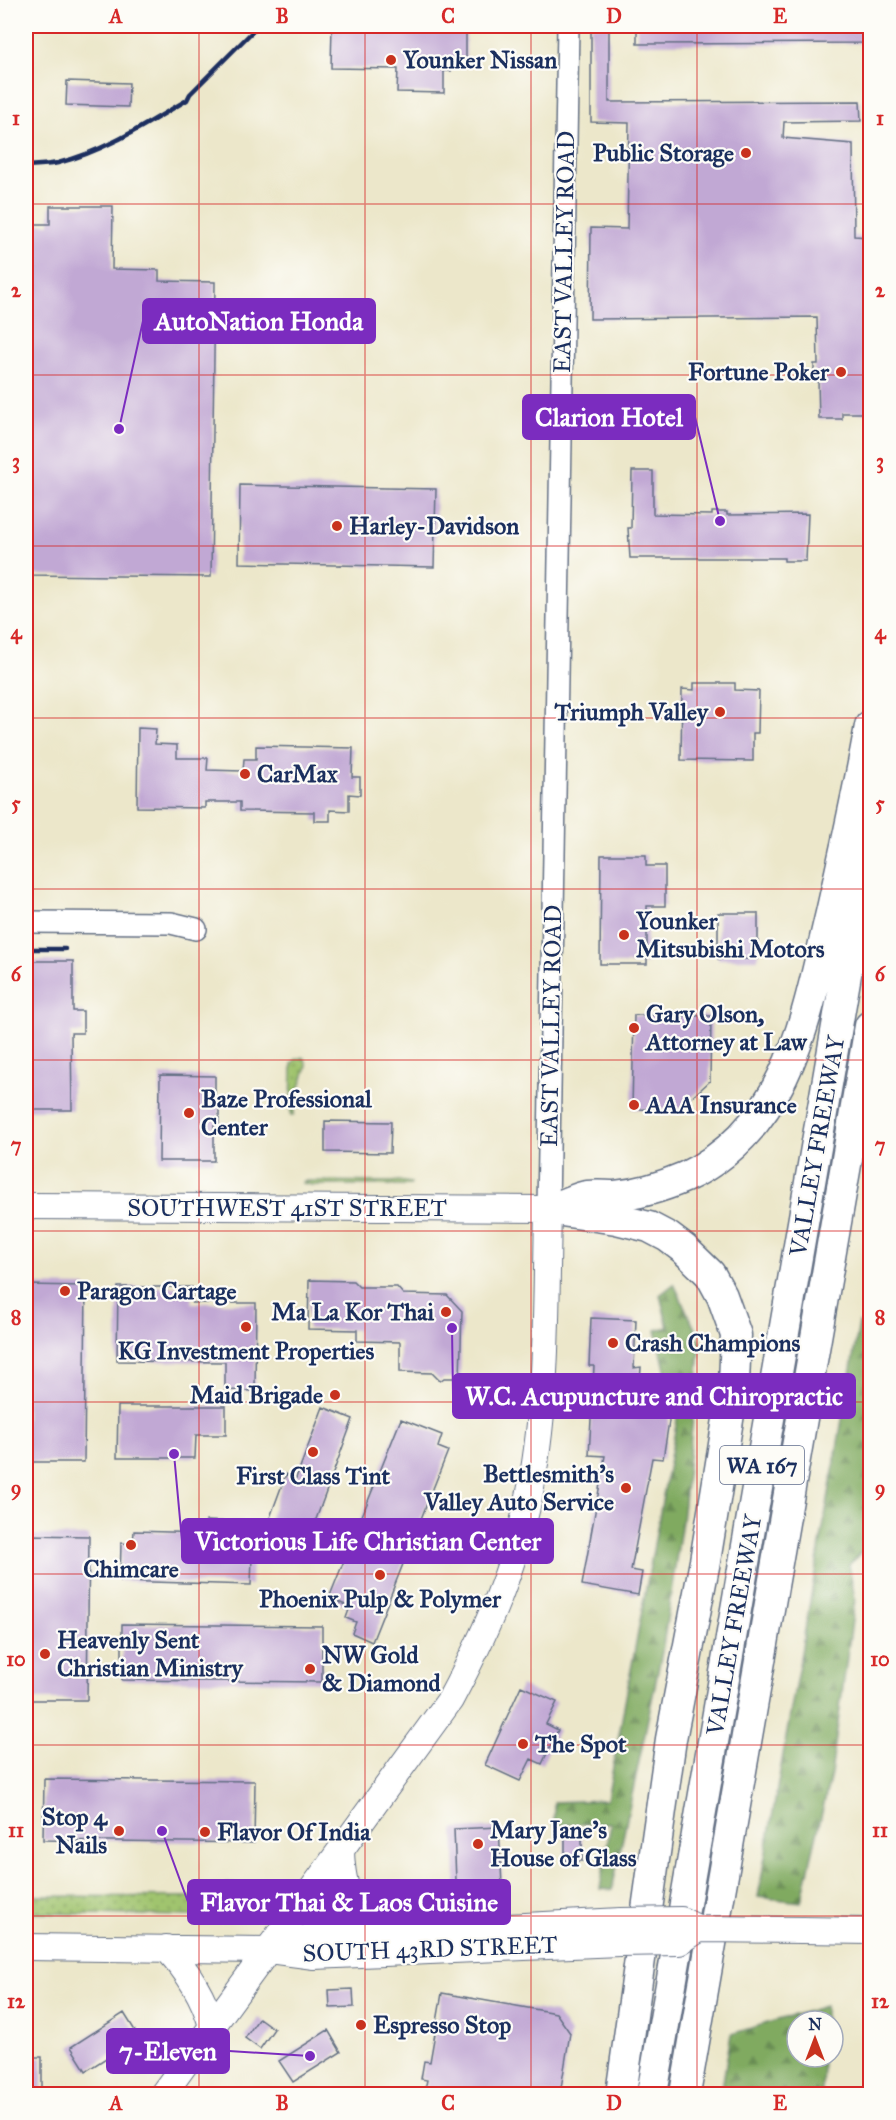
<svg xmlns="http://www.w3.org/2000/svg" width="896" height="2120" font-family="'IM FELL Great Primer',serif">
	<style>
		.grass { fill: url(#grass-dots); stroke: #5e7a66; stroke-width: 1.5 }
		.forest { fill: url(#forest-firs); stroke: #4e6c60; stroke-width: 1.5 }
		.building { fill: #c1a8d4 }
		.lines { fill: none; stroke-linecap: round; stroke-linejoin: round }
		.minor-casing { stroke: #646f84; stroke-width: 24 }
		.major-casing { stroke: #646f84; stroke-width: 28 }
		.highway-casing { stroke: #646f84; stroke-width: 33 }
		.minor { stroke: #fff; stroke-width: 21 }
		.major { stroke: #fff; stroke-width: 26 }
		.highway { stroke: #fff; stroke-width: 30 }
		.rail { stroke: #1b2f5e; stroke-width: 4.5 }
		.major-bridge-casing { stroke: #646f84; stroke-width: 28; stroke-linecap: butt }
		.major-bridge { stroke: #fff; stroke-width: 26 }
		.grid { fill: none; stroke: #d62828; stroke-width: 1.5; stroke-opacity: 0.55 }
		.poi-dot { fill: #c8321e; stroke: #fdfcf7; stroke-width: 2 }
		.labels { text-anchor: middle; stroke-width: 4.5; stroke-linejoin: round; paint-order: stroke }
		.shield { fill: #fdfcf7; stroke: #5f6c8c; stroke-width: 1.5 }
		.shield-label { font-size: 22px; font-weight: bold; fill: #1b2f5e }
		.poi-label { font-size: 24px; font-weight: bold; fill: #1b2f5e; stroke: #fdfcf7; text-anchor: start }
		.street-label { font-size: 24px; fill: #1b2f5e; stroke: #fdfcf7 }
		.leader { fill: none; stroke: #7b2cbf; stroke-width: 2 }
		.callout-dot { fill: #7b2cbf; stroke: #fdfcf7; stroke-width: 2 }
		.callout { fill: #7b2cbf; stroke: #7b2cbf; stroke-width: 2 }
		.callout-label { font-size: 26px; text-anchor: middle; font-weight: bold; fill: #fff }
		.neatline { fill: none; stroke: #d62828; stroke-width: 2 }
		.grid-label { font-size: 20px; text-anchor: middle; font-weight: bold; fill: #d62828 }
	</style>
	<defs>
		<pattern id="grass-dots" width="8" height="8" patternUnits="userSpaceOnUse" patternTransform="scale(1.5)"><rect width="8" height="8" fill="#a0c46e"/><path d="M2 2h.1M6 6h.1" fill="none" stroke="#82a05e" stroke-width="1.8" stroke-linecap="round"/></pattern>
		<pattern id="forest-firs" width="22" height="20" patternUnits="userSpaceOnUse" patternTransform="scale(1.5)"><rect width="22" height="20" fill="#80aa61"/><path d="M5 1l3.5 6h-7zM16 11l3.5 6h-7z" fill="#688b53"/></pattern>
	</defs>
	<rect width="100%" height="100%" fill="#fdfcf7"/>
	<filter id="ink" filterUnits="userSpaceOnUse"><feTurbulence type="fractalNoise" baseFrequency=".0167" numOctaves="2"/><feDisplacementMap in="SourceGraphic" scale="12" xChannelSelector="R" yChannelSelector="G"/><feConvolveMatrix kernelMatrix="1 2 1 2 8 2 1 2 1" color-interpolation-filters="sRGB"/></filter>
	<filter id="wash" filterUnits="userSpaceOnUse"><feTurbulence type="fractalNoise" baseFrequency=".008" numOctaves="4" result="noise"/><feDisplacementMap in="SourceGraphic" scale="24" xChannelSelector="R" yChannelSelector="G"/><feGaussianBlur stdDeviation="1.35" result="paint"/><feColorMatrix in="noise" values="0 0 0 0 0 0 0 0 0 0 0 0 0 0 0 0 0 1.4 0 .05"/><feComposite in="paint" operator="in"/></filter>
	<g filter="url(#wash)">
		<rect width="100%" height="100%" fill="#ece7ca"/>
		<!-- grass -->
		<path class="grass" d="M 302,1057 L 305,1059 L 307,1066 L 294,1105 L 294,1115 L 291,1115 L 292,1064 L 295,1060 Z
			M 303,1181 L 392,1182 L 398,1181 L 411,1183 L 410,1185 L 312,1185 L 302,1183 Z
			M 226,1884 L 237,1884 L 258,1910 L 255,1914 L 242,1917 L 33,1913 L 26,1911 L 26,1896 L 225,1897 Z"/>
		<!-- forest -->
		<path class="forest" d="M 674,1284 L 701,1342 L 682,1521 L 662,1652 L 612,1890 L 600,1889 L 611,1823 L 554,1825 L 554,1802 L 607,1800 L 677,1420 L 656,1330 L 668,1327 L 660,1295 Z
			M 859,1323 L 870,1334 L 870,1542 L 849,1565 L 855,1599 L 831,1774 L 801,1902 L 758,1897 Z
			M 825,2006 L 825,2021 L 797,2021 L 797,2057 L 823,2057 L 822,2094 L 721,2094 L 731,2034 Z"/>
		<g id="blocks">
			<!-- building -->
			<path class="building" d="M 332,26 L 466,26 L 466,60 L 451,61 L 451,71 L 444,71 L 444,93 L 397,92 L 398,69 L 331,68 Z
				M 591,26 L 609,26 L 609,102 L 860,101 L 861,121 L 784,122 L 783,138 L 853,144 L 854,236 L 870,237 L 870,317 L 867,317 L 868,413 L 842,413 L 842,419 L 819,419 L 818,380 L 814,380 L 814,364 L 818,364 L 817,317 L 590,319 L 591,228 L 627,229 L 629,123 L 591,122 Z
				M 637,26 L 868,26 L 868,43 L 637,44 Z
				M 67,81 L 129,83 L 128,107 L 66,105 Z
				M 50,206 L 113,206 L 112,269 L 159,270 L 159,281 L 215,282 L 211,577 L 26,575 L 26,224 L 50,224 Z
				M 632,471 L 653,471 L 653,514 L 712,515 L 712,512 L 727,512 L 727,515 L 808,514 L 806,561 L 784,561 L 784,558 L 630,558 L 628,528 L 631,528 Z
				M 240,485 L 436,489 L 434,567 L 239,563 Z
				M 694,683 L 735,683 L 735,690 L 759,691 L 758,733 L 753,733 L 753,761 L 681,760 L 682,689 L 694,690 Z
				M 138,728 L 156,729 L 155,744 L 177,745 L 177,758 L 208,758 L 207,770 L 243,771 L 244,759 L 256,759 L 256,746 L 353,748 L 352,777 L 360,777 L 360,795 L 349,794 L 349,811 L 330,810 L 330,821 L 314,821 L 314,812 L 240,811 L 240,802 L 205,802 L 205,808 L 137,807 Z
				M 601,855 L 646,855 L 646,866 L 665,866 L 665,906 L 647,906 L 647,964 L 600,964 Z
				M 718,913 L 758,913 L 758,959 L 718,959 Z
				M 26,961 L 73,961 L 73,1011 L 83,1011 L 83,1033 L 71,1033 L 72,1110 L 26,1110 Z
				M 634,1015 L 711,1016 L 710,1081 L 678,1110 L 632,1109 Z
				M 160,1075 L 215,1076 L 215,1101 L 219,1101 L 219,1125 L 214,1125 L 214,1161 L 159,1161 Z
				M 325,1121 L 391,1122 L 390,1153 L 325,1152 Z
				M 309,1280 L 353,1281 L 359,1287 L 397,1287 L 403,1294 L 447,1295 L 462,1311 L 460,1378 L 444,1378 L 440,1381 L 432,1373 L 400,1372 L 400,1342 L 357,1341 L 357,1330 L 308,1329 Z
				M 26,1285 L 86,1286 L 84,1462 L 26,1462 Z
				M 118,1287 L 192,1287 L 192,1303 L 256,1303 L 255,1391 L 225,1390 L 225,1362 L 117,1361 Z
				M 591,1318 L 636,1320 L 634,1368 L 641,1367 L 639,1396 L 666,1397 L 669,1421 L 663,1459 L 652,1458 L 631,1570 L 642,1572 L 638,1595 L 582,1585 L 605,1456 L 589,1455 L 594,1366 L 589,1366 Z
				M 118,1406 L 226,1406 L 226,1435 L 196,1435 L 195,1458 L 117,1458 Z
				M 323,1407 L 353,1419 L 301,1560 L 280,1553 L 285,1541 L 253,1529 L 251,1585 L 120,1581 L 121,1543 L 133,1544 L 134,1531 L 205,1533 L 206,1521 L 268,1523 L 286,1474 L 296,1478 Z
				M 401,1419 L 442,1435 L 438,1447 L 448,1451 L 372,1642 L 352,1633 L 356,1622 L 346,1618 L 350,1607 L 329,1598 Z
				M 26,1535 L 89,1536 L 87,1700 L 26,1700 Z
				M 122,1624 L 322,1626 L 322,1682 L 122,1680 Z
				M 521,1686 L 557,1702 L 546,1724 L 558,1730 L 542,1764 L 531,1759 L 520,1781 L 485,1765 Z
				M 44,1779 L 255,1781 L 254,1843 L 43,1840 Z
				M 499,1827 L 503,1905 L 457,1907 L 454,1829 Z
				M 565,1833 L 582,1833 L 582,1861 L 565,1861 Z
				M 353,1989 L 354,2007 L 330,2008 L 329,1990 Z
				M 442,1993 L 556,2013 L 570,2033 L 560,2094 L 424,2094 L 427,2080 L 421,2079 L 424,2061 L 430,2062 Z
				M 124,2013 L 139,2037 L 86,2071 L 71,2047 Z
				M 259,2018 L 274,2029 L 260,2049 L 245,2038 Z
				M 328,2030 L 341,2052 L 293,2082 L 279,2061 Z
				M 26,2057 L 42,2057 L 42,2094 L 26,2094 Z"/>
		</g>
	</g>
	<g filter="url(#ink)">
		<use href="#blocks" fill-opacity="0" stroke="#646f84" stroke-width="1.5"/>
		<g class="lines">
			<!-- minor casing -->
			<g class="minor-casing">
				<path id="minor" d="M 26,922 L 171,923 L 196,929
					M 548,1209 L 568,26"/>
			</g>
			<!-- major casing -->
			<g class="major-casing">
				<path id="major" d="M 26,1206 L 548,1209 C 546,1302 548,1396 531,1487 C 517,1563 486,1633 450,1700 L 163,2094
					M 341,1850 C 342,1889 351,1918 390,1933
					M 802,1930 L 870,1931
					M 26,1947 L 269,1950 L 314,1956 L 619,1943
					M 166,1948 C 187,1970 204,1997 212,2026
					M 275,1948 L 318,1934 L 390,1933 L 621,1921"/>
			</g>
			<!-- highway casing -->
			<g class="highway-casing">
				<path id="highway" d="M 562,1205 C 570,1202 579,1197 588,1196 C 597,1195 606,1196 615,1196 C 638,1194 664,1186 685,1177 C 790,1128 807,1013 831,913 C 845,851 859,789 870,726
					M 548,1209 L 616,1219 L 649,1227 L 668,1237 L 684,1249 L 710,1274 L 722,1296 L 736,1335 L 734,1383 L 705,1561 L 671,1739 L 621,2094
					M 652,2094 L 870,836
					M 685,2094 L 870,1026"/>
			</g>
			<!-- minor -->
			<use href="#minor" class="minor"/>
			<!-- major -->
			<use href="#major" class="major"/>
			<!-- highway -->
			<use href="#highway" class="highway"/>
			<!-- rail -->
			<path class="rail" d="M 26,166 C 36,165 48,165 58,163 C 104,152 146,124 187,100 L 190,94 L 258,26
				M 26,949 L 65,949"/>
			<!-- major-bridge casing -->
			<g class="major-bridge-casing">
				<path id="major-bridge" d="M 621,1921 L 681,1920 L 699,1929 L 802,1930
					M 619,1943 L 679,1942 L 699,1929"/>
			</g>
			<!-- major-bridge -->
			<use href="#major-bridge" class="major-bridge"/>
		</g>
	</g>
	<!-- grid -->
	<path class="grid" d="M 199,26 L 199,2094M 365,26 L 365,2094M 531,26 L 531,2094M 697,26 L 697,2094M 26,204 L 870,204M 26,375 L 870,375M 26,546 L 870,546M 26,718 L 870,718M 26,889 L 870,889M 26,1060 L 870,1060M 26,1231 L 870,1231M 26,1402 L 870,1402M 26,1574 L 870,1574M 26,1745 L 870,1745M 26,1916 L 870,1916"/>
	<!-- markers -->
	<g class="poi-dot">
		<circle cx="391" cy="60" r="6"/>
		<circle cx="746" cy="153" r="6"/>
		<circle cx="841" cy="372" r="6"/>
		<circle cx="337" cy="526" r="6"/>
		<circle cx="720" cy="712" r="6"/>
		<circle cx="245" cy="774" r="6"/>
		<circle cx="624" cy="935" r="6"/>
		<circle cx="634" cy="1028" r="6"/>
		<circle cx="634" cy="1105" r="6"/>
		<circle cx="189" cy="1113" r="6"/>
		<circle cx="65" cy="1291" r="6"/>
		<circle cx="446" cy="1312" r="6"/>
		<circle cx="246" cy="1327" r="6"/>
		<circle cx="613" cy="1343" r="6"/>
		<circle cx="335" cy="1395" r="6"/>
		<circle cx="313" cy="1452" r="6"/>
		<circle cx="626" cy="1488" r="6"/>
		<circle cx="131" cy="1545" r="6"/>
		<circle cx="380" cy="1575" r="6"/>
		<circle cx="45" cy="1654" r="6"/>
		<circle cx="310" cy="1669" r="6"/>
		<circle cx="523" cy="1744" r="6"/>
		<circle cx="119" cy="1831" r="6"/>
		<circle cx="205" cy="1832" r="6"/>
		<circle cx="478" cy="1844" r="6"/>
		<circle cx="361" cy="2025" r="6"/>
	</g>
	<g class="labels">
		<!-- shield labels -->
		<rect class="shield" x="720" y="1446" width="84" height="38" rx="4.5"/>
		<g class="shield-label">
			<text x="762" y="1473">WA 167</text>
		</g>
		<!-- poi labels -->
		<g class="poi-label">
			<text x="403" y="68">Younker Nissan</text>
			<text x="734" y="161" text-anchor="end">Public Storage</text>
			<text x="829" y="380" text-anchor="end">Fortune Poker</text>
			<text x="349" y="534">Harley-Davidson</text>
			<text x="708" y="720" text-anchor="end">Triumph Valley</text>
			<text x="257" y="782">CarMax</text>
			<text x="636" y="929">Younker<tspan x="636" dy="28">Mitsubishi Motors</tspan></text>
			<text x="646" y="1022">Gary Olson,<tspan x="646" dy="28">Attorney at Law</tspan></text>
			<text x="201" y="1107">Baze Professional<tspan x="201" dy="28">Center</tspan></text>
			<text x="646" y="1113">AAA Insurance</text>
			<text x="77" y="1299">Paragon Cartage</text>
			<text x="434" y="1320" text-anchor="end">Ma La Kor Thai</text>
			<text x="625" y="1351">Crash Champions</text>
			<text x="246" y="1359" text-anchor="middle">KG Investment Properties</text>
			<text x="323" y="1403" text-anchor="end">Maid Brigade</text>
			<text x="614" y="1482" text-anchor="end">Bettlesmith's<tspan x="614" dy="28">Valley Auto Service</tspan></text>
			<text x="313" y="1484" text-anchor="middle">First Class Tint</text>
			<text x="131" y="1577" text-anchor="middle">Chimcare</text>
			<text x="380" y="1607" text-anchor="middle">Phoenix Pulp &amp; Polymer</text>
			<text x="57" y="1648">Heavenly Sent<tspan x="57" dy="28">Christian Ministry</tspan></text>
			<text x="322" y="1663">NW Gold<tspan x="322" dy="28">&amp; Diamond</tspan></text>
			<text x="535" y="1752">The Spot</text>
			<text x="107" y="1825" text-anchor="end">Stop 4<tspan x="107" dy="28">Nails</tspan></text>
			<text x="490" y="1838">Mary Jane's<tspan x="490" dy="28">House of Glass</tspan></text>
			<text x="217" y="1840">Flavor Of India</text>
			<text x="373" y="2033">Espresso Stop</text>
		</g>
		<!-- street labels -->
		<g class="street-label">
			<text transform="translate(564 252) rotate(-89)" y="8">EAST VALLEY ROAD</text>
			<text transform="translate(551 1026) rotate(-89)" y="8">EAST VALLEY ROAD</text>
			<text transform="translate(817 1146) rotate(-80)" y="8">VALLEY FREEWAY</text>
			<text x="287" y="1216">SOUTHWEST 41ST STREET</text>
			<text transform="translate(734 1625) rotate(-80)" y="8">VALLEY FREEWAY</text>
			<text transform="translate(430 1949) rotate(-2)" y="8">SOUTH 43RD STREET</text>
		</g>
	</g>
	<!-- callouts -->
	<path class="leader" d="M119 429L143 321M720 521L695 417M452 1328L453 1396M174 1454L182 1541M162 1831L188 1902M310 2056L229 2051"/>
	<g class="callout-dot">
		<circle cx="119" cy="429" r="6"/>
		<circle cx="720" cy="521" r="6"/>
		<circle cx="452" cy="1328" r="6"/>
		<circle cx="174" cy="1454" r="6"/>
		<circle cx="162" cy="1831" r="6"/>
		<circle cx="310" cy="2056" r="6"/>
	</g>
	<g class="callout">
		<rect x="143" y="299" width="232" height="44" rx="6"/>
		<rect x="523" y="395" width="172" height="44" rx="6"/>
		<rect x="453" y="1374" width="402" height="44" rx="6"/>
		<rect x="182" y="1519" width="371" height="44" rx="6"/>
		<rect x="188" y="1880" width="322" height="44" rx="6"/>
		<rect x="107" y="2029" width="122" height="44" rx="6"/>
	</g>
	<g class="callout-label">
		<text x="259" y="330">AutoNation Honda</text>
		<text x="609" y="426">Clarion Hotel</text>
		<text x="654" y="1405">W.C. Acupuncture and Chiropractic</text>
		<text x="368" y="1550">Victorious Life Christian Center</text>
		<text x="349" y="1911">Flavor Thai &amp; Laos Cuisine</text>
		<text x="168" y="2060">7-Eleven</text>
	</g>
	<!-- margin -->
	<rect width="896" height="2120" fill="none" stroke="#fdfcf7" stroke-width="66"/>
	<!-- north arrow -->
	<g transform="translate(815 2039)"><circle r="28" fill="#fdfcf7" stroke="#a3aaba" stroke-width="1.5"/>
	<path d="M0-4.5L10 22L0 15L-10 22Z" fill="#c8321e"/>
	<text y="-9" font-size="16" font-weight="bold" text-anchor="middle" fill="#1b2f5e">N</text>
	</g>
	<rect x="33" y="33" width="830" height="2054" class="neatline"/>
	<g class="grid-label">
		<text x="116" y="23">A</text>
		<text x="282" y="23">B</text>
		<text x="448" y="23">C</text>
		<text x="614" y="23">D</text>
		<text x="780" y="23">E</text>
		<text x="16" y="125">1</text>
		<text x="880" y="125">1</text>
		<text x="16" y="297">2</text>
		<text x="880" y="297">2</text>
		<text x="16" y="468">3</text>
		<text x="880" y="468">3</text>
		<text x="16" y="639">4</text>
		<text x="880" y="639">4</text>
		<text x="16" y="810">5</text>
		<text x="880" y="810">5</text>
		<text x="16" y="981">6</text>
		<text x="880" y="981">6</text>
		<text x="16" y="1152">7</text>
		<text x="880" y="1152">7</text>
		<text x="16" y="1324">8</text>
		<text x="880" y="1324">8</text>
		<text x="16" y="1495">9</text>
		<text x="880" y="1495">9</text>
		<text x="16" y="1666">10</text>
		<text x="880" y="1666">10</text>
		<text x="16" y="1837">11</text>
		<text x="880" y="1837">11</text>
		<text x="16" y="2008">12</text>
		<text x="880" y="2008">12</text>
		<text x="116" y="2110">A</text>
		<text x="282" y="2110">B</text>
		<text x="448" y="2110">C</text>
		<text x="614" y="2110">D</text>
		<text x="780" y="2110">E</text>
	</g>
</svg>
